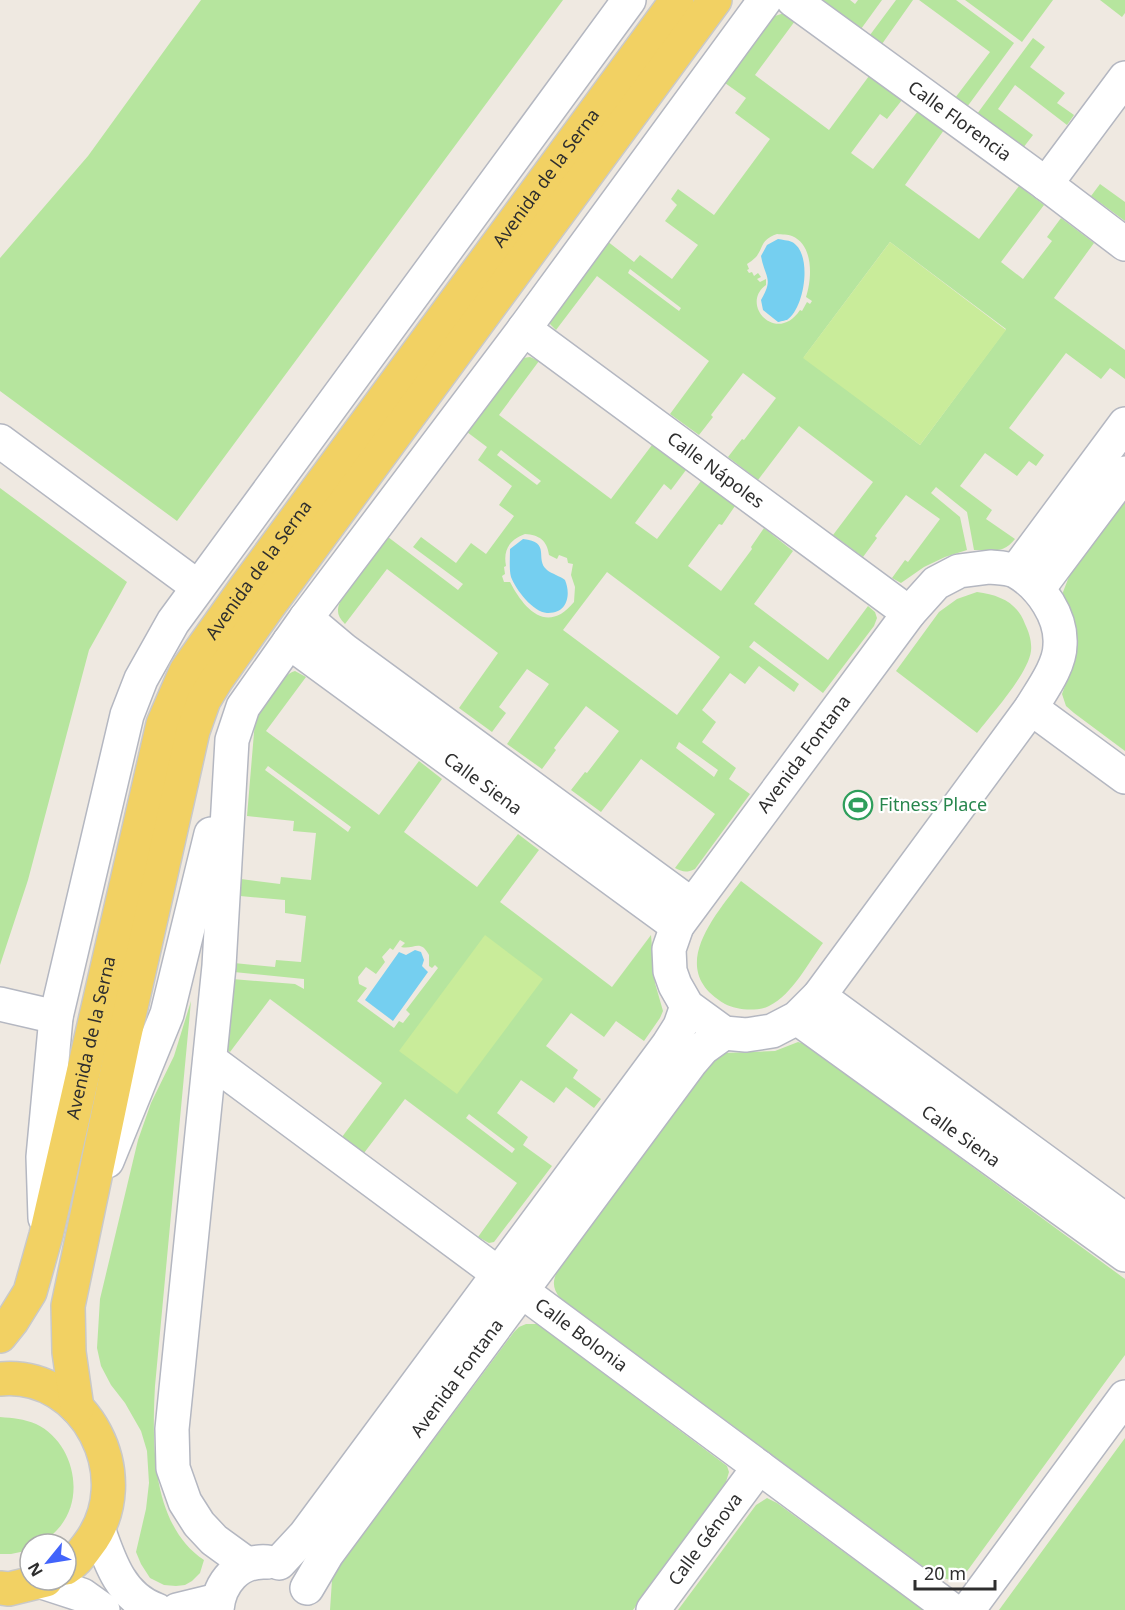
<svg xmlns="http://www.w3.org/2000/svg" width="1125" height="1610" font-family="'Noto Sans',sans-serif">
	<style>
		.green { fill: #b6e59e; fill-rule: evenodd }
		.pitch { fill: #c9ec9a }
		.water { fill: #75cff0 }
		.lines { fill: none; stroke-linecap: round; stroke-linejoin: round }
		.minor-casing { stroke: #b4b7c1; stroke-width: 36 }
		.major-casing { stroke: #c9c9c9; stroke-width: 36 }
		.minor { stroke: #fff; stroke-width: 33 }
		.major { stroke: #f2d163; stroke-width: 33 }
		.labels { text-anchor: middle; stroke-width: 4.5; stroke-linejoin: round; paint-order: stroke }
		.street-label { font-size: 18px; fill: #2e2e2e; stroke: #fff }
		.leisure-label { font-size: 18px; fill: #27864d; stroke: #fff; text-anchor: start }
	</style>
	<rect width="100%" height="100%" fill="#efe9e1"/>
	<!-- green -->
	<path class="green" d="M 201,0 L 563,0 L 177,521 L 0,391 L 0,258 L 88,156 Z
		M 823,0 L 850,0 L 855,4 L 858,0 L 882,0 L 861,29 Z
		M 896,0 L 913,0 L 882,44 L 870,35 Z
		M 919,0 L 956,0 L 1014,43 L 967,107 L 955,98 L 990,52 Z
		M 965,0 L 1053,0 L 1022,42 Z
		M 1100,0 L 1125,0 L 1125,13 L 1122,17 Z
		M 784,13 L 795,21 L 755,75 L 829,130 L 869,76 L 902,100 L 887,119 L 880,114 L 851,153 L 873,169 L 918,111 L 944,130 L 905,185 L 979,239 L 1019,186 L 1044,205 L 1001,262 L 1023,279 L 1052,241 L 1047,237 L 1061,218 L 1094,243 L 1054,298 L 1125,350 L 1125,379 L 1110,368 L 1101,379 L 1066,353 L 1009,428 L 1044,455 L 1036,466 L 1029,461 L 1017,476 L 985,453 L 960,486 L 992,510 L 986,519 L 1015,539 C 1003,554 993,550 974,550 L 967,512 L 936,487 L 931,493 L 960,517 L 967,550 L 945,557 L 924,567 L 901,583 L 892,578 L 905,560 L 908,562 L 940,519 L 906,495 L 875,536 L 877,538 L 863,557 L 833,535 L 873,482 L 799,426 L 758,480 L 728,457 L 742,439 L 744,440 L 776,398 L 743,373 L 711,415 L 713,417 L 699,435 L 670,414 L 709,361 L 597,276 L 556,330 L 550,324 L 550,318 L 607,241 L 634,262 L 640,255 L 672,279 L 698,245 L 665,221 L 677,205 L 671,199 L 678,189 L 714,215 L 770,139 L 735,113 L 746,98 L 725,83 L 770,21 L 775,16 ZM 777,234 C 782,235 788,234 792,236 C 814,245 812,279 806,297 L 812,301 L 810,304 L 807,302 L 802,311 L 800,310 C 777,345 739,305 766,285 L 766,279 L 760,282 L 757,279 L 761,277 L 758,273 L 754,276 L 752,272 L 749,273 L 747,270 L 749,269 L 747,264 C 750,262 753,260 756,257 C 764,247 760,240 777,234 ZM 890,242 L 1006,329 L 920,445 L 804,357 ZM 630,269 L 681,308 L 679,311 L 628,273 Z
		M 1033,38 L 1045,47 L 1030,67 L 1065,93 L 1057,103 L 1074,115 L 1067,125 L 1015,85 L 998,109 L 1033,135 L 1023,148 L 977,114 Z
		M 1100,184 L 1125,202 L 1125,221 L 1091,196 Z
		M 530,357 L 539,361 L 499,415 L 611,499 L 652,445 L 686,470 L 671,490 L 664,484 L 635,523 L 657,539 L 701,481 L 735,506 L 722,525 L 719,524 L 688,566 L 721,591 L 752,549 L 751,547 L 764,528 L 793,551 L 754,604 L 828,660 L 868,606 L 875,612 L 877,618 L 874,626 L 823,693 L 754,641 L 749,647 L 799,684 L 794,692 L 759,666 L 745,684 L 730,673 L 702,710 L 716,722 L 702,742 L 736,768 L 729,779 L 750,794 L 695,869 C 686,873 683,872 675,868 L 715,814 L 641,759 L 601,812 L 571,790 L 585,772 L 587,773 L 619,731 L 586,706 L 554,748 L 556,750 L 542,769 L 507,744 L 549,684 L 527,669 L 499,707 L 506,713 L 492,732 L 459,708 L 498,653 L 387,569 L 345,624 C 337,616 336,610 341,600 L 388,537 L 458,590 L 463,584 L 413,547 L 421,537 L 456,563 L 471,543 L 486,554 L 514,516 L 499,505 L 512,486 L 478,460 L 487,447 L 467,432 L 517,364 L 523,358 ZM 501,450 L 541,481 L 537,485 L 497,455 ZM 525,534 C 539,535 547,540 549,555 L 557,559 L 559,555 L 567,558 L 568,563 L 573,564 L 571,575 L 575,587 L 574,602 C 547,635 524,609 510,582 L 504,582 L 502,576 L 505,574 L 504,567 L 506,566 C 503,550 509,540 525,534 ZM 607,572 L 720,657 L 677,715 L 563,630 ZM 679,742 L 718,770 L 714,777 L 676,748 Z
		M 0,488 L 127,582 L 89,650 L 28,880 L 0,965 Z
		M 1125,501 L 1125,751 L 1074,713 L 1066,706 L 1062,694 L 1069,675 L 1063,592 L 1070,574 Z
		M 977,592 C 999,595 1017,602 1025,624 C 1029,632 1032,642 1031,651 C 1028,674 992,714 977,733 L 896,671 L 939,612 L 957,599 Z
		M 295,671 L 306,677 L 266,731 L 379,815 L 419,761 L 442,779 L 404,832 L 477,887 L 518,834 L 539,850 L 500,902 L 612,987 L 651,935 L 655,983 L 663,1011 L 660,1018 L 644,1041 L 616,1021 L 604,1037 L 571,1013 L 546,1046 L 578,1070 L 573,1078 L 601,1099 L 594,1108 L 566,1087 L 554,1103 L 521,1080 L 497,1113 L 528,1137 L 523,1145 L 552,1166 L 494,1242 L 489,1243 L 478,1237 L 517,1183 L 405,1099 L 364,1153 L 342,1137 L 382,1083 L 270,999 L 230,1052 L 226,1049 L 232,979 L 295,984 L 304,989 L 304,979 L 234,972 L 234,963 L 275,967 L 276,960 L 301,962 L 306,916 L 285,913 L 285,900 L 240,896 L 241,879 L 280,884 L 281,877 L 311,880 L 316,833 L 293,831 L 294,821 L 247,816 L 255,721 C 260,707 280,675 295,671 ZM 268,766 L 351,827 L 348,832 L 265,770 ZM 400,940 L 405,943 L 401,947 C 414,950 420,938 429,955 L 429,966 L 432,968 L 435,965 L 438,968 L 406,1010 L 410,1014 L 403,1023 L 399,1021 L 394,1028 L 357,1001 L 367,988 L 359,984 L 358,977 L 366,967 L 376,974 L 385,962 L 382,957 L 390,948 L 393,950 ZM 469,1114 L 515,1149 L 512,1153 L 466,1118 Z
		M 741,881 L 823,943 C 808,963 793,994 769,1006 C 757,1012 736,1010 725,1004 C 666,970 714,917 741,881 Z
		M 191,1001 L 155,1386 C 152,1442 151,1525 204,1560 L 200,1573 L 192,1581 L 185,1585 L 176,1586 L 164,1585 L 150,1578 L 141,1564 L 136,1552 L 146,1509 L 149,1483 L 147,1451 L 141,1431 L 125,1403 L 111,1385 L 101,1366 L 97,1348 L 100,1299 L 138,1140 L 151,1103 L 174,1056 Z
		M 798,1042 L 805,1044 L 1125,1279 L 1125,1355 L 965,1574 L 954,1581 L 936,1576 L 560,1298 C 553,1289 552,1282 557,1272 L 715,1058 L 723,1053 L 775,1051 Z
		M 526,1324 L 537,1324 L 543,1328 L 727,1466 L 729,1472 L 726,1482 L 633,1610 L 330,1610 L 332,1580 L 338,1568 L 514,1332 L 519,1327 Z
		M 0,1417 C 13,1418 24,1419 36,1424 C 74,1442 87,1499 57,1530 C 48,1539 43,1544 30,1544 L 30,1550 L 11,1554 L 0,1554 Z
		M 1125,1438 L 1125,1610 L 999,1610 Z
		M 767,1498 L 777,1503 L 923,1610 L 678,1610 L 756,1505 Z"/>
	<!-- pitch -->
	<path class="pitch" d="M 890,242 L 1006,330 L 920,445 L 803,358 Z
		M 485,935 L 543,979 L 457,1094 L 399,1051 Z"/>
	<!-- water -->
	<path class="water" d="M 778,239 C 782,240 788,240 792,242 C 813,253 805,308 787,320 C 786,320 779,322 778,322 L 763,310 L 761,300 C 774,278 765,278 761,256 L 767,245 Z
		M 523,539 C 552,542 534,559 547,570 C 552,574 560,576 565,580 C 571,594 568,614 547,613 C 533,612 516,590 511,577 C 509,569 510,558 510,549 Z
		M 415,950 L 421,952 L 424,960 L 422,966 L 428,972 L 393,1021 L 365,1000 L 399,952 L 406,955 Z"/>
	<g class="lines">
		<!-- minor casing -->
		<g class="minor-casing">
			<g id="minor">
				<path id="s1" d="M 793,0 L 1046,184 L 1125,244"/>
				<path d="M 1046,184 L 1125,78"/>
				<path id="s2" d="M 524,329 L 909,613"/>
				<path d="M 0,441 L 198,587"/>
				<path d="M 990,567 C 999,568 1010,568 1017,572 C 1041,586 1062,617 1060,645 C 1060,666 1041,691 1031,708 L 819,996 L 797,1018 L 772,1031 L 746,1035 L 724,1033 L 687,1006 L 675,985 L 670,971 L 669,949 L 677,926 L 909,613 L 936,583 L 959,571 Z"/>
				<path d="M 1016,571 L 1125,424"/>
				<path d="M 1038,589 L 1125,473"/>
				<path d="M 306,618 L 344,650 L 692,905"/>
				<path id="s3" d="M 289,642 L 677,926"/>
				<path d="M 1031,708 L 1125,777"/>
				<path d="M 819,996 L 1125,1220"/>
				<path d="M 0,1004 L 56,1017"/>
				<path id="s4" d="M 797,1018 L 1125,1255"/>
				<path id="s5" d="M 210,1060 L 952,1610"/>
				<path d="M 107,1161 L 167,1014 L 211,834"/>
				<path d="M 45,1218 L 43,1157 L 56,1017 L 127,715 L 141,679 L 173,622 L 629,0"/>
				<path d="M 99,1531 C 110,1563 122,1598 157,1610"/>
				<path d="M 279,1563 L 305,1535 L 668,1045 L 680,1026 L 687,1006"/>
				<path d="M 247,1564 L 214,1540 L 199,1524 L 185,1502 L 173,1468 L 172,1429 L 219,966 L 232,740 L 243,707 L 306,618 L 524,329 L 765,0"/>
				<path d="M 42,1582 L 82,1595 L 103,1610"/>
				<path id="s6" d="M 307,1588 L 327,1554 L 691,1062 L 703,1048 L 724,1033"/>
				<path d="M 177,1610 L 218,1600"/>
				<path d="M 217,1610 C 219,1583 238,1560 267,1562"/>
				<path id="s7" d="M 653,1610 L 759,1467"/>
				<path d="M 968,1610 L 1125,1397"/>
			</g>
		</g>
		<!-- major casing -->
		<g class="major-casing">
			<g id="major">
				<path id="s8" d="M 0,1336 L 12,1321 L 30,1292 L 46,1235 L 163,724 L 186,671 L 245,588 L 677,0"/>
				<path d="M 0,1379 C 86,1371 140,1478 88,1545 C 81,1554 76,1562 66,1568"/>
				<path d="M 77,1408 L 69,1352 L 68,1306 L 123,1043 L 193,731 L 204,700 L 217,679 L 268,607 L 715,0"/>
				<path d="M 0,1588 L 9,1589 L 46,1580"/>
			</g>
		</g>
		<!-- minor -->
		<use href="#minor" class="minor"/>
		<!-- major -->
		<use href="#major" class="major"/>
	</g>
	<!-- icons -->
	<defs>
		<g id="stadium-ring" transform="scale(1.5)"><circle r="9.5" fill="#fff" stroke="#2e9e5b" stroke-width="1.5"/><path d="M0-5a6.5 5 0 1 0 0 10a6.5 5 0 1 0 0-10ZM-3.5-1.8h7v3.6h-7Z" fill="#2e9e5b"/></g>
	</defs>
	<g fill-rule="evenodd">
		<use href="#stadium-ring" x="858" y="805"/>
	</g>
	<g class="labels">
		<!-- street labels -->
		<g class="street-label">
			<text dy="6" stroke="none"><textPath href="#s1" startOffset="206">Calle Florencia</textPath></text>
			<text dy="6" stroke="none"><textPath href="#s8" startOffset="1305">Avenida de la Serna</textPath></text>
			<text dy="6" stroke="none"><textPath href="#s2" startOffset="238">Calle Nápoles</textPath></text>
			<text dy="6" stroke="none"><textPath href="#s8" startOffset="819">Avenida de la Serna</textPath></text>
			<text transform="translate(804 754) rotate(-53)" y="6">Avenida Fontana</text>
			<text dy="6" stroke="none"><textPath href="#s3" startOffset="240">Calle Siena</textPath></text>
			<text dy="6" stroke="none"><textPath href="#s8" startOffset="315">Avenida de la Serna</textPath></text>
			<text dy="6" stroke="none"><textPath href="#s4" startOffset="202">Calle Siena</textPath></text>
			<text dy="6" stroke="none"><textPath href="#s5" startOffset="462">Calle Bolonia</textPath></text>
			<text dy="6" stroke="none"><textPath href="#s6" startOffset="258">Avenida Fontana</textPath></text>
			<text dy="6" stroke="none"><textPath href="#s7" startOffset="88">Calle Génova</textPath></text>
		</g>
		<!-- leisure labels -->
		<g class="leisure-label">
			<text x="879" y="811">Fitness Place</text>
		</g>
	</g>
	<!-- north arrow -->
	<g transform="translate(48 1562) rotate(240)"><circle r="28" fill="#ffffff" stroke="#ababab" stroke-width="1.5"/>
	<path d="M0-4.5L10 22L0 15L-10 22Z" fill="#4264fb"/>
	<text y="-9" font-size="16" font-weight="bold" text-anchor="middle" fill="#2e2e2e">N</text>
	</g>
	<!-- scale -->
	<path d="M915 1580v9h80v-9" fill="none" stroke="#2e2e2e" stroke-width="3"/>
	<text x="924" y="1580" font-size="18" fill="#2e2e2e" stroke="#ffffff" stroke-width="4.5" paint-order="stroke">20 m</text>
</svg>
